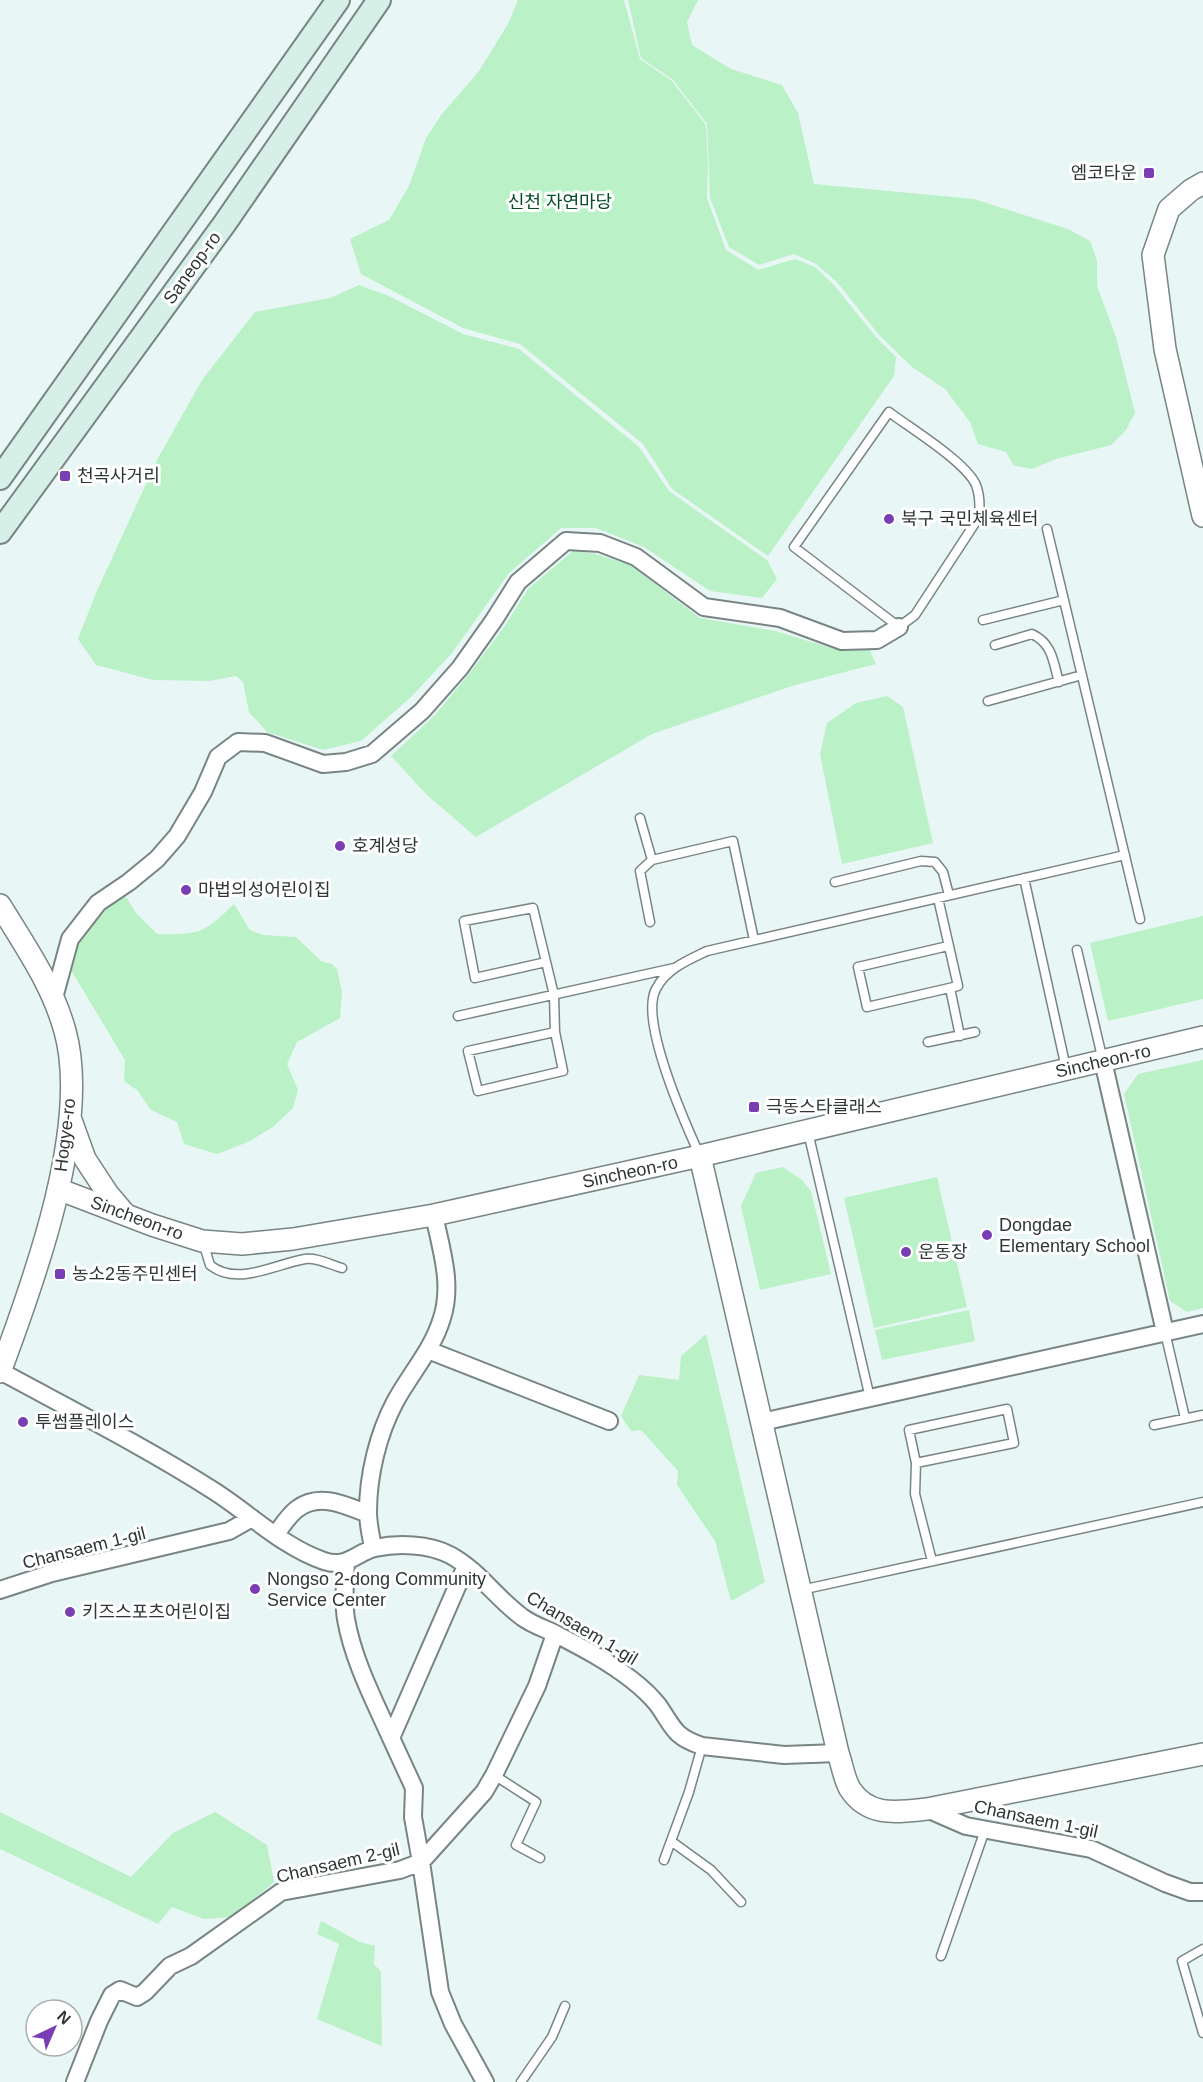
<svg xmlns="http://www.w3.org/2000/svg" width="1203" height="2082" font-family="Arial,'Noto Sans KR',sans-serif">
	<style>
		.green { fill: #baf1c7 }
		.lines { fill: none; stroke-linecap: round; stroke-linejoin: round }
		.service-casing { stroke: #788584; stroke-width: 11 }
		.minor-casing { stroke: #788584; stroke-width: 20 }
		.tertiary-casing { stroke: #788584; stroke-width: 24 }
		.secondary-casing { stroke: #788584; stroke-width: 26 }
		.service { stroke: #fff; stroke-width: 8 }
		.minor { stroke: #fff; stroke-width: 16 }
		.tertiary { stroke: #fff; stroke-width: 21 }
		.secondary { stroke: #d6f0e8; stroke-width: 22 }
		.poi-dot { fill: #7a3eb4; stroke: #fff; stroke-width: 2 }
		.labels { text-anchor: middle; stroke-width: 6; stroke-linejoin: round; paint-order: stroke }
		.poi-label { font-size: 18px; fill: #303636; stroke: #fff; text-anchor: start }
		.park-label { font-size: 18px; fill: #054d24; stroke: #fff }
		.street-label { font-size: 18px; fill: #303636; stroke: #fff }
	</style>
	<rect width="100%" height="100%" fill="#e9f6f6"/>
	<!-- green -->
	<path class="green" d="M 518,0 L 624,0 L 640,59 L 672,81 L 706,125 L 708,165 L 707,198 L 726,250 L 758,270 L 795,259 L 815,267 L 834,285 L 876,337 L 896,357 L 894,376 L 768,556 L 672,489 L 643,444 L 520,344 L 463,328 L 361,274 L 350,239 L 389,220 L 409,186 L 426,138 L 442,114 L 479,71 L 508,24 Z
		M 628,0 L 698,0 L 687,22 L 692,45 L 731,69 L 782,85 L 798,113 L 814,184 L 974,199 L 1068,229 L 1090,241 L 1097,261 L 1097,286 L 1116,337 L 1135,413 L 1126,430 L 1111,445 L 1056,459 L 1032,469 L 1013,465 L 1006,452 L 978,444 L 970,422 L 945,389 L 912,367 L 879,335 L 837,282 L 816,264 L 794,254 L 759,265 L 729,247 L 710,198 L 707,124 L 673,80 L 641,58 Z
		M 359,285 L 389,296 L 463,334 L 519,349 L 639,447 L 669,491 L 767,560 L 777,579 L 762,598 L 710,591 L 644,547 L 596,528 L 561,528 L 509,573 L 452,653 L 412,696 L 361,741 L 323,750 L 267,732 L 249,712 L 243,682 L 236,676 L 210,681 L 153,680 L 96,665 L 78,639 L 96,593 L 157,460 L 202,380 L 255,312 L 330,298 Z
		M 573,551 L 596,554 L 630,565 L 700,618 L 775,631 L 838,650 L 869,649 L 876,664 L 795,685 L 652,734 L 476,837 L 427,795 L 391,756 L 435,715 L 469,674 L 504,627 L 528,589 Z
		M 887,696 L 903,707 L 933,843 L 842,864 L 820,754 L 827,723 L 856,703 Z
		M 126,897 L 136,913 L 157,934 C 200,935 204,933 234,904 L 250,930 L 263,935 L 296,937 L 321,961 L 332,964 L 337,969 L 342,992 L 340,1018 L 297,1042 L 287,1064 L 298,1090 L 293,1108 L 273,1127 L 248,1142 L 217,1154 L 184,1144 L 177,1122 L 151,1110 L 137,1090 L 124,1081 L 125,1060 L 71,970 L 72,954 L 90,926 L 109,902 Z
		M 1203,916 L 1203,999 L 1108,1021 L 1090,943 Z
		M 1203,1060 L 1203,1308 L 1187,1312 L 1170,1301 L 1124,1094 L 1138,1074 Z
		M 783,1167 L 802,1180 L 811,1191 L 831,1274 L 760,1290 L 741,1206 L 756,1173 Z
		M 937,1177 L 967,1307 L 874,1328 L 844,1198 Z
		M 969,1310 L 975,1341 L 882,1360 L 875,1330 Z
		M 706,1334 L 765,1582 L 731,1601 L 715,1541 L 677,1485 L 678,1471 L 641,1430 L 631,1431 L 621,1416 L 639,1375 L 679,1380 L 681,1356 Z
		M 0,1812 L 131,1877 L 173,1833 L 215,1812 L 267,1845 L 274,1882 L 233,1917 L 204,1919 L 172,1907 L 158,1924 L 0,1849 Z
		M 321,1921 L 360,1942 L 375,1946 L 374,1964 L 381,1972 L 382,2046 L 317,2019 L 339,1944 L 317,1934 Z"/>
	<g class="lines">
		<!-- service casing -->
		<g class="service-casing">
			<path id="service" d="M 889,412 C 910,428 966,462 976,485 C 980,495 980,506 979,517 L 915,615 L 899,627 L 794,547 Z
				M 1047,529 L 1140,919
				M 983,620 L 1064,600
				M 995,645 L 1032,634 C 1053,644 1053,662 1059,682
				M 988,701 L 1082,675
				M 640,818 L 652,860
				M 1024,878 L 1066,1068
				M 835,882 L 921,861 L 935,862 L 943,872 L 949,895
				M 938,898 L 958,986 L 867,1007 L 858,967 L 948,946
				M 650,922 L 640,871 L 652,860 L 733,841 L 754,940
				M 1077,950 L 1103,1061
				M 546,962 L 475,978 L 464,921 L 533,908 L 554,995 L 555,1032 L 563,1071 L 478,1091 L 468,1051 L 555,1032
				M 950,988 L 960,1036
				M 458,1016 L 674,968
				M 928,1042 L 975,1032
				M 808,1132 L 870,1398
				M 700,1156 C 685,1123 639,1020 656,989 C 666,969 688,960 707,951 L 1125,855
				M 203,1242 L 210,1265 C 237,1287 275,1264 305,1259 C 316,1257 331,1265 342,1268
				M 1165,1332 L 1185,1418
				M 1154,1425 L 1203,1415
				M 916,1463 L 1014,1443 L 1007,1409 L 909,1430 L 916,1463 L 915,1494 L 932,1561
				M 801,1590 L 1203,1502
				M 494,1775 L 536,1802 L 516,1845 L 540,1858
				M 671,1841 L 711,1870 L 741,1902
				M 664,1860 L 689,1792 L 702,1746
				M 1203,1949 L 1182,1961 L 1203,2033
				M 941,1956 L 985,1830
				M 521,2082 L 552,2037 L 565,2006"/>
		</g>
		<!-- minor casing -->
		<g class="minor-casing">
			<path id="minor" d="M 54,998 L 70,939 L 98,903 L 129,882 L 157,859 L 177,836 L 203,792 L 218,757 L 238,742 L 265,743 L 323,764 L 346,762 L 372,754 L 422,711 L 460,668 L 494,620 L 518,582 L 566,541 L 600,543 L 636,557 L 704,607 L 780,618 L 842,641 L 877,640 L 899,627
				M 1103,1061 L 1165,1332
				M 428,1350 L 609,1421
				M 0,1371 C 72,1410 145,1447 214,1491 C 250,1514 283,1547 324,1561 C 347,1569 357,1552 375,1548 C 398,1543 429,1544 450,1555 C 478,1570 496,1598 522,1617 C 531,1624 543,1628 554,1633 C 581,1647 608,1661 632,1680 C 641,1687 650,1695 658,1705 C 674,1728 674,1737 702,1746 L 784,1755 L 838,1753
				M 762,1422 L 1203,1324
				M 276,1534 C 282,1526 289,1515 297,1509 C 319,1492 345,1505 368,1514
				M 373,1548 C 371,1536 368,1524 368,1512 C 368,1475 378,1434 395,1402 C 410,1374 433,1349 442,1318 C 453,1284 441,1249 434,1215
				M 346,1562 C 345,1580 343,1601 346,1619 C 353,1660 374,1700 391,1738
				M 0,1590 L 52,1573 L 229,1531 L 252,1518
				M 927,1809 L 966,1826 L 1091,1849 L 1165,1883 L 1190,1892 L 1203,1892
				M 75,2082 L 99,2021 L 112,1995 L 120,1990 L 137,1997 L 145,1992 L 170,1966 L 191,1956 L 281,1892 L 400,1870 L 421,1862 L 413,1817 L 414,1788 L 391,1738 L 466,1566
				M 485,2082 L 453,2024 L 440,1992 L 421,1862 L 484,1792 L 494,1775 L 537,1686 L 555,1634"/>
		</g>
		<!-- tertiary casing -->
		<g class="tertiary-casing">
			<path id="tertiary" d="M 1203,183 L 1191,190 L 1169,209 L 1153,255 L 1165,349 L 1203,516
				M 0,905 C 25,946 52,984 65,1031 C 91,1125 34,1281 0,1372
				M 71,1120 L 85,1159 L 108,1194 L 125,1214
				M 700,1156 L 838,1753 C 842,1764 844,1779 850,1789 C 869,1818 899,1812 927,1809 L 1203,1754
				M 58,1189 L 152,1225 L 202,1241 L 242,1244 L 293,1239 L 434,1215 L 700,1156 L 1203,1037"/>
		</g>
		<!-- secondary casing -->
		<g class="secondary-casing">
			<path id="secondary" d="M 0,478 L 338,0
				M 0,532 L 225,223 L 379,0"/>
		</g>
		<!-- service -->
		<use href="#service" class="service"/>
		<!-- minor -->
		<use href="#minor" class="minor"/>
		<!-- tertiary -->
		<use href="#tertiary" class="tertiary"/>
		<!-- secondary -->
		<use href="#secondary" class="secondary"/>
	</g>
	<!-- markers -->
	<g class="poi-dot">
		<rect x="1143" y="167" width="12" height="12" rx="3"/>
		<rect x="59" y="470" width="12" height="12" rx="3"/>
		<circle cx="889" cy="519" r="6"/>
		<circle cx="340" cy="846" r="6"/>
		<circle cx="186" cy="890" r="6"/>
		<rect x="748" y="1101" width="12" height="12" rx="3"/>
		<circle cx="987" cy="1235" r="6"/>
		<circle cx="906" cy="1252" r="6"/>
		<rect x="54" y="1268" width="12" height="12" rx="3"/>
		<circle cx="23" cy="1422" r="6"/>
		<circle cx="255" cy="1589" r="6"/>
		<circle cx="70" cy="1612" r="6"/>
	</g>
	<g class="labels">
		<!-- poi labels -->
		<g class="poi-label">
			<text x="1137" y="179" text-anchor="end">엠코타운</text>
			<text x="77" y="482">천곡사거리</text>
			<text x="901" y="525">북구 국민체육센터</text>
			<text x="352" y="852">호계성당</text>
			<text x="198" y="896">마법의성어린이집</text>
			<text x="766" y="1113">극동스타클래스</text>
			<text x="999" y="1231">Dongdae<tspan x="999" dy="21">Elementary School</tspan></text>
			<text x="918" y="1258">운동장</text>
			<text x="72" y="1280">농소2동주민센터</text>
			<text x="35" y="1428">투썸플레이스</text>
			<text x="267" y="1585">Nongso 2-dong Community<tspan x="267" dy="21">Service Center</tspan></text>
			<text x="82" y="1618">키즈스포츠어린이집</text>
		</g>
		<!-- park labels -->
		<g class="park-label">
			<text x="560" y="208">신천 자연마당</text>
		</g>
		<!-- street labels -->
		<g class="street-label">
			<text transform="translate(192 268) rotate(-54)" y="6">Saneop-ro</text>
			<text transform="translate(1103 1061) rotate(-13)" y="6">Sincheon-ro</text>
			<text transform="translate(65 1135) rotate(-83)" y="6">Hogye-ro</text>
			<text transform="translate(630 1172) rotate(-12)" y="6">Sincheon-ro</text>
			<text transform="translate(137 1218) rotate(20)" y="6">Sincheon-ro</text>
			<text transform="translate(84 1548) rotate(-14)" y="6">Chansaem 1-gil</text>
			<text transform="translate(582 1628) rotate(31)" y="6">Chansaem 1-gil</text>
			<text transform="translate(1036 1819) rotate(12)" y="6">Chansaem 1-gil</text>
			<text transform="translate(338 1863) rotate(-13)" y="6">Chansaem 2-gil</text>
		</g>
	</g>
	<!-- north arrow -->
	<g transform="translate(54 2028) rotate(44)"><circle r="28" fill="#ffffff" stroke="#acafaf" stroke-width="1.5"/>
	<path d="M0-4.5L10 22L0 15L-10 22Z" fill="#7a3eb4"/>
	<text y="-9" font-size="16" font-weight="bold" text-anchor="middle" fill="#303636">N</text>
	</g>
</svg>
